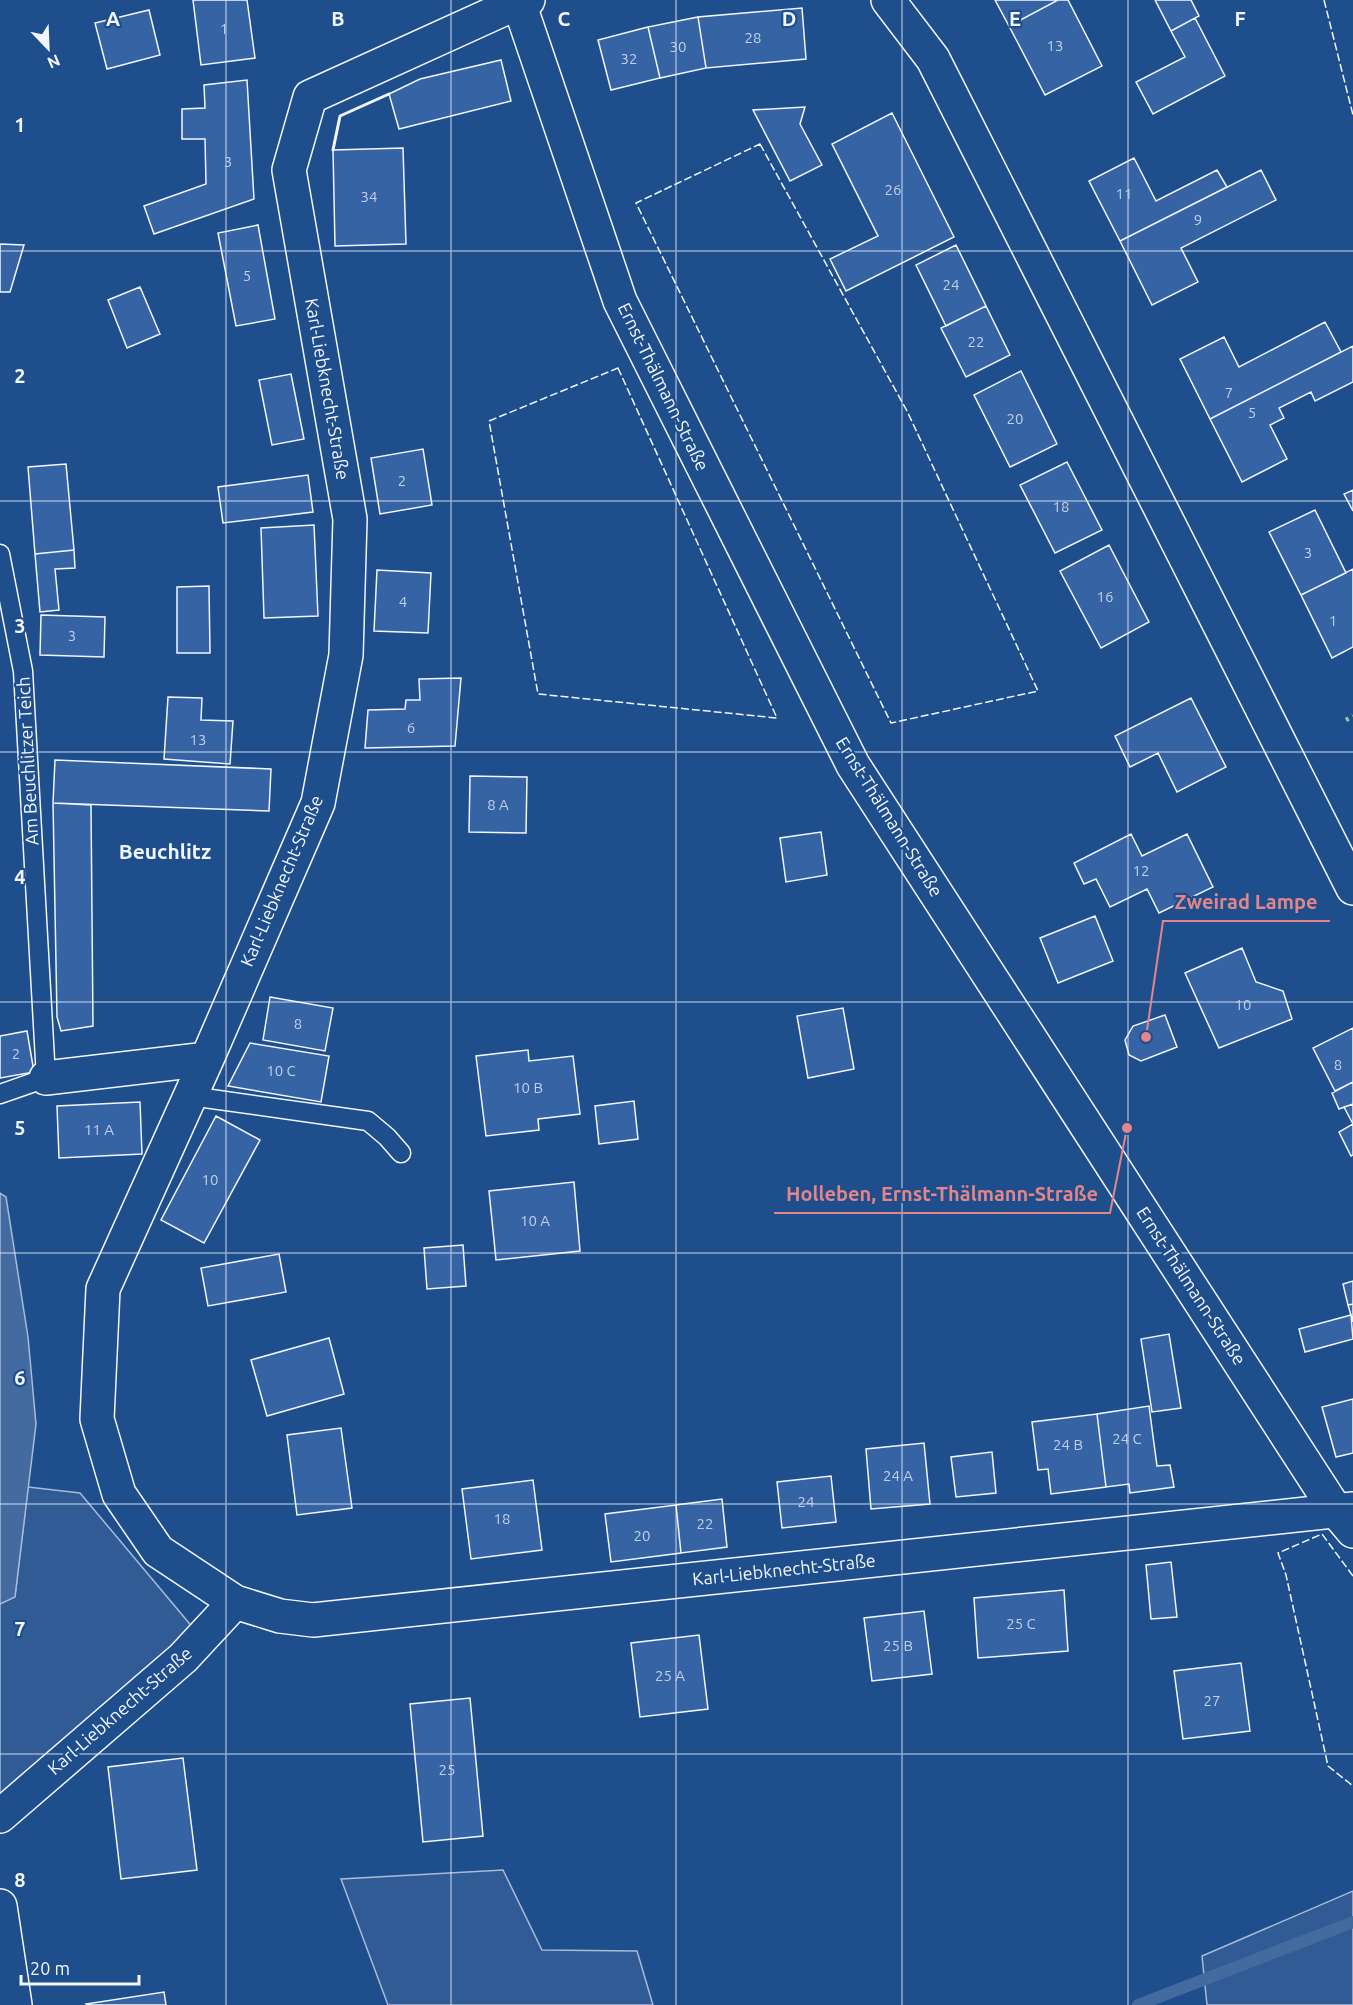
<svg xmlns="http://www.w3.org/2000/svg" width="1353" height="2005" font-family="Ubuntu,sans-serif">
	<style>
		.built { fill: #305b95; stroke: #a8bbd7; stroke-width: 1.5 }
		.water { fill: #446ba0; stroke: #a8bbd7; stroke-width: 1.5 }
		.lines { fill: none; stroke-linecap: round; stroke-linejoin: round }
		.stream { stroke: #446ba0; stroke-width: 12 }
		.building { fill: #3563a3; stroke: #f2f6ff; stroke-width: 1.5 }
		.lane-casing { stroke: #f2f6ff; stroke-width: 21 }
		.street-casing { stroke: #f2f6ff; stroke-width: 36 }
		.secondary-casing { stroke: #f2f6ff; stroke-width: 36 }
		.lane { stroke: #1f4e8c; stroke-width: 18 }
		.street { stroke: #1f4e8c; stroke-width: 33 }
		.secondary { stroke: #1f4e8c; stroke-width: 33 }
		.hedge { stroke: #97c8a6; stroke-width: 4.5; stroke-dasharray: 3 4.5; stroke-linecap: butt }
		.fence { stroke: #f2f6ff; stroke-width: 1.5; stroke-dasharray: 8 3; stroke-linecap: butt }
		.wall { stroke: #f2f6ff; stroke-width: 3 }
		.grid { fill: none; stroke: #f2f6ff; stroke-width: 1.5; stroke-opacity: 0.55 }
		.labels { text-anchor: middle; stroke-width: 4.5; stroke-linejoin: round; paint-order: stroke }
		.number-label { font-size: 15px; fill: #c3d1e8 }
		.street-label { font-size: 18px; fill: #f2f6ff; stroke: #1f4e8c }
		.quarter-label { font-size: 21px; font-weight: bold; fill: #f2f6ff; stroke: #1f4e8c }
		.grid-label { font-size: 20px; text-anchor: middle; font-weight: bold; fill: #f2f6ff; stroke: #1f4e8c; stroke-width: 4.5; stroke-linejoin: round; paint-order: stroke }
		.leader { fill: none; stroke: #e38589; stroke-width: 2 }
		.callout-dot { fill: #e38589; stroke: #1f4e8c; stroke-width: 2 }
		.callout-label { font-size: 20px; text-anchor: middle; font-weight: bold; fill: #e38589; stroke: #1f4e8c; stroke-width: 4.5; stroke-linejoin: round; paint-order: stroke }
	</style>
	<rect width="100%" height="100%" fill="#1f4e8c"/>
	<!-- built -->
	<path class="built" d="M 28,1487 L 80,1493 L 194,1629 L 0,1796 L 0,1604 L 15,1596 Z
		M 503,1870 L 542,1950 L 637,1951 L 653,2005 L 388,2005 L 341,1879 Z
		M 1353,1891 L 1353,2005 L 1207,2005 L 1202,1956 Z"/>
	<!-- water -->
	<path class="water" d="M 0,1193 L 6,1197 L 28,1337 L 36,1424 L 15,1597 L 0,1604 Z"/>
	<g class="lines">
		<!-- stream -->
		<path class="stream" d="M 1138,2005 L 1353,1922"/>
	</g>
	<!-- building -->
	<path class="building" d="M 193,0 L 247,0 L 255,58 L 201,65 Z
		M 995,0 L 1058,0 L 1009,26 Z
		M 1058,0 L 1068,0 L 1102,66 L 1045,95 L 1009,26 Z
		M 1155,0 L 1191,0 L 1199,16 L 1171,31 Z
		M 802,8 L 806,59 L 706,68 L 698,17 Z
		M 149,10 L 160,55 L 107,69 L 95,23 Z
		M 698,17 L 706,68 L 660,78 L 648,27 Z
		M 1195,18 L 1225,76 L 1153,114 L 1136,82 L 1185,57 L 1171,31 Z
		M 648,27 L 660,78 L 611,90 L 598,40 Z
		M 501,60 L 511,101 L 399,129 L 389,94 L 420,79 Z
		M 247,80 L 254,199 L 154,234 L 144,206 L 206,184 L 205,139 L 182,139 L 182,109 L 205,108 L 204,85 Z
		M 805,107 L 800,124 L 822,165 L 790,181 L 753,110 Z
		M 892,113 L 954,237 L 846,291 L 830,259 L 878,236 L 832,144 Z
		M 403,148 L 406,244 L 335,246 L 333,150 Z
		M 1134,158 L 1156,201 L 1217,170 L 1227,187 L 1120,241 L 1089,181 Z
		M 1261,170 L 1276,200 L 1181,248 L 1198,282 L 1152,305 L 1120,241 Z
		M 258,225 L 275,319 L 236,326 L 218,233 Z
		M 0,244 L 24,245 L 10,292 L 0,292 Z
		M 956,245 L 986,306 L 946,326 L 916,265 Z
		M 140,287 L 160,334 L 127,348 L 108,300 Z
		M 986,306 L 1010,355 L 966,377 L 941,328 Z
		M 1325,322 L 1341,352 L 1210,419 L 1180,359 L 1224,337 L 1239,367 Z
		M 1353,346 L 1353,382 L 1315,401 L 1311,392 L 1279,408 L 1284,418 L 1270,425 L 1287,459 L 1242,482 L 1210,419 Z
		M 1021,371 L 1057,444 L 1010,467 L 974,395 Z
		M 291,374 L 304,439 L 272,445 L 259,380 Z
		M 423,449 L 432,505 L 380,514 L 371,458 Z
		M 1067,462 L 1102,530 L 1055,553 L 1020,485 Z
		M 66,464 L 74,550 L 35,554 L 28,467 Z
		M 308,475 L 313,512 L 223,523 L 218,487 Z
		M 1353,490 L 1353,511 L 1344,494 Z
		M 1315,510 L 1346,573 L 1301,595 L 1269,532 Z
		M 314,525 L 318,616 L 264,618 L 261,528 Z
		M 1109,545 L 1149,622 L 1101,648 L 1060,571 Z
		M 74,550 L 75,568 L 55,569 L 59,610 L 40,612 L 35,554 Z
		M 1353,569 L 1353,647 L 1332,658 L 1301,595 Z
		M 377,570 L 431,573 L 428,633 L 374,631 Z
		M 209,586 L 210,653 L 177,653 L 177,587 Z
		M 41,615 L 105,617 L 104,657 L 40,655 Z
		M 461,678 L 455,746 L 365,748 L 368,710 L 405,709 L 406,700 L 420,700 L 419,679 Z
		M 168,697 L 202,698 L 201,720 L 233,721 L 230,764 L 164,759 Z
		M 1191,698 L 1226,767 L 1177,792 L 1158,753 L 1130,767 L 1115,736 Z
		M 55,760 L 271,769 L 269,811 L 53,803 Z
		M 470,776 L 527,777 L 526,833 L 469,832 Z
		M 53,803 L 91,805 L 93,1026 L 61,1031 L 57,1017 Z
		M 821,832 L 827,875 L 786,882 L 780,838 Z
		M 1131,834 L 1142,856 L 1187,834 L 1213,887 L 1159,913 L 1147,889 L 1110,907 L 1096,879 L 1084,884 L 1074,863 Z
		M 1095,916 L 1113,961 L 1058,983 L 1040,938 Z
		M 1242,948 L 1256,982 L 1283,991 L 1292,1019 L 1219,1048 L 1185,973 Z
		M 270,997 L 333,1008 L 325,1051 L 263,1040 Z
		M 843,1008 L 854,1069 L 808,1078 L 797,1016 Z
		M 1165,1015 L 1177,1047 L 1141,1061 L 1129,1055 L 1125,1040 L 1133,1026 Z
		M 1353,1028 L 1353,1082 L 1335,1091 L 1313,1048 Z
		M 27,1031 L 34,1072 L 0,1078 L 0,1036 Z
		M 250,1043 L 329,1056 L 321,1102 L 228,1086 Z
		M 528,1050 L 529,1061 L 573,1056 L 580,1114 L 538,1119 L 539,1130 L 486,1136 L 476,1056 Z
		M 1353,1082 L 1353,1104 L 1339,1109 L 1332,1093 Z
		M 634,1101 L 638,1139 L 599,1144 L 595,1106 Z
		M 140,1102 L 142,1154 L 59,1158 L 57,1106 Z
		M 1353,1104 L 1353,1155 L 1351,1156 L 1339,1132 L 1353,1124 L 1344,1107 Z
		M 216,1116 L 260,1140 L 204,1243 L 161,1220 Z
		M 574,1182 L 580,1251 L 496,1260 L 489,1191 Z
		M 463,1245 L 466,1286 L 427,1289 L 424,1248 Z
		M 279,1254 L 286,1292 L 208,1306 L 201,1268 Z
		M 1353,1281 L 1353,1304 L 1348,1305 L 1343,1284 Z
		M 1353,1304 L 1353,1322 L 1348,1305 Z
		M 1351,1315 L 1353,1339 L 1305,1352 L 1299,1329 Z
		M 1169,1334 L 1181,1408 L 1152,1412 L 1141,1339 Z
		M 329,1338 L 344,1394 L 267,1416 L 251,1360 Z
		M 1353,1399 L 1353,1453 L 1336,1457 L 1322,1407 Z
		M 1149,1406 L 1157,1466 L 1170,1465 L 1174,1487 L 1130,1493 L 1129,1484 L 1106,1487 L 1097,1414 Z
		M 1097,1414 L 1106,1487 L 1051,1494 L 1048,1469 L 1038,1470 L 1032,1422 Z
		M 341,1428 L 352,1508 L 297,1515 L 287,1435 Z
		M 924,1443 L 930,1504 L 871,1509 L 866,1449 Z
		M 992,1452 L 996,1493 L 956,1497 L 951,1457 Z
		M 831,1476 L 836,1522 L 782,1528 L 777,1482 Z
		M 533,1480 L 542,1550 L 471,1559 L 462,1489 Z
		M 722,1499 L 727,1547 L 681,1553 L 676,1505 Z
		M 676,1505 L 681,1553 L 611,1562 L 605,1514 Z
		M 1171,1562 L 1177,1617 L 1151,1619 L 1146,1565 Z
		M 1064,1590 L 1068,1651 L 978,1658 L 974,1598 Z
		M 924,1611 L 932,1674 L 872,1681 L 864,1618 Z
		M 699,1635 L 708,1709 L 640,1717 L 631,1643 Z
		M 1241,1663 L 1250,1731 L 1183,1739 L 1174,1671 Z
		M 470,1698 L 483,1836 L 423,1842 L 410,1704 Z
		M 183,1758 L 197,1870 L 121,1879 L 108,1767 Z
		M 164,1992 L 166,2005 L 87,2005 L 86,2004 Z"/>
	<g class="lines">
		<!-- lane casing -->
		<g class="lane-casing">
			<path id="lane" d="M 0,554 L 23,671 L 46,1078 L 0,1094
				M 190,1096 L 368,1121 L 387,1137 L 401,1153"/>
		</g>
		<!-- street casing -->
		<g class="street-casing">
			<path id="street" d="M 528,0 L 519,2 L 310,97 L 289,170 L 350,519 L 346,655 L 318,803 L 207,1059 L 103,1289 L 97,1419 L 119,1494 L 158,1551 L 235,1602 L 280,1616 L 313,1620 L 1353,1509
				M 888,0 L 933,59 L 1353,888
				M 46,1078 L 207,1059
				M 0,1816 L 183,1658 L 235,1602
				M 0,1906 L 15,2005"/>
		</g>
		<!-- secondary casing -->
		<g class="secondary-casing">
			<path id="secondary" d="M 518,0 L 620,301 L 853,765 L 1336,1511 L 1353,1531"/>
		</g>
		<!-- lane -->
		<use href="#lane" class="lane"/>
		<!-- street -->
		<use href="#street" class="street"/>
		<!-- secondary -->
		<use href="#secondary" class="secondary"/>
		<!-- hedge -->
		<path class="hedge" d="M 1346,720 L 1353,716"/>
		<!-- fence -->
		<path class="fence" d="M 1324,0 L 1353,115
			M 760,144 L 907,411 L 1038,691 L 891,723 L 636,203 Z
			M 618,368 L 777,718 L 538,694 L 489,421 Z
			M 1353,1576 L 1322,1534 L 1278,1553 L 1286,1575 L 1328,1766 L 1353,1786"/>
		<!-- wall -->
		<path class="wall" d="M 333,150 L 340,116 L 389,94"/>
	</g>
	<!-- grid -->
	<path class="grid" d="M 226,0 L 226,2005M 451,0 L 451,2005M 676,0 L 676,2005M 902,0 L 902,2005M 1128,0 L 1128,2005M 0,251 L 1353,251M 0,501 L 1353,501M 0,752 L 1353,752M 0,1002 L 1353,1002M 0,1253 L 1353,1253M 0,1504 L 1353,1504M 0,1754 L 1353,1754"/>
	<g class="labels">
		<!-- number labels -->
		<g class="number-label">
			<text x="224" y="34">1</text>
			<text x="753" y="43">28</text>
			<text x="1055" y="51">13</text>
			<text x="678" y="52">30</text>
			<text x="629" y="64">32</text>
			<text x="228" y="167">3</text>
			<text x="893" y="195">26</text>
			<text x="1124" y="199">11</text>
			<text x="369" y="202">34</text>
			<text x="1198" y="225">9</text>
			<text x="247" y="281">5</text>
			<text x="951" y="290">24</text>
			<text x="976" y="347">22</text>
			<text x="1229" y="398">7</text>
			<text x="1252" y="418">5</text>
			<text x="1015" y="424">20</text>
			<text x="402" y="486">2</text>
			<text x="1061" y="512">18</text>
			<text x="1308" y="558">3</text>
			<text x="1105" y="602">16</text>
			<text x="403" y="607">4</text>
			<text x="1333" y="626">1</text>
			<text x="72" y="641">3</text>
			<text x="411" y="733">6</text>
			<text x="198" y="745">13</text>
			<text x="498" y="810">8 A</text>
			<text x="1141" y="876">12</text>
			<text x="1243" y="1010">10</text>
			<text x="298" y="1029">8</text>
			<text x="16" y="1059">2</text>
			<text x="1338" y="1070">8</text>
			<text x="281" y="1076">10 C</text>
			<text x="528" y="1093">10 B</text>
			<text x="99" y="1135">11 A</text>
			<text x="210" y="1185">10</text>
			<text x="535" y="1226">10 A</text>
			<text x="1127" y="1444">24 C</text>
			<text x="1068" y="1450">24 B</text>
			<text x="898" y="1481">24 A</text>
			<text x="806" y="1507">24</text>
			<text x="502" y="1524">18</text>
			<text x="705" y="1529">22</text>
			<text x="642" y="1541">20</text>
			<text x="1021" y="1629">25 C</text>
			<text x="898" y="1651">25 B</text>
			<text x="670" y="1681">25 A</text>
			<text x="1212" y="1706">27</text>
			<text x="447" y="1775">25</text>
		</g>
		<!-- street labels -->
		<g class="street-label">
			<text transform="translate(663 387) rotate(64)" y="6">Ernst-Thälmann-Straße</text>
			<text transform="translate(327 389) rotate(80)" y="6">Karl-Liebknecht-Straße</text>
			<text transform="translate(28 761) rotate(-93)" y="6">Am Beuchlitzer Teich</text>
			<text transform="translate(889 817) rotate(58)" y="6">Ernst-Thälmann-Straße</text>
			<text transform="translate(282 881) rotate(-67)" y="6">Karl-Liebknecht-Straße</text>
			<text transform="translate(1191 1286) rotate(57)" y="6">Ernst-Thälmann-Straße</text>
			<text transform="translate(784 1570) rotate(-6)" y="6">Karl-Liebknecht-Straße</text>
			<text transform="translate(120 1711) rotate(-41)" y="6">Karl-Liebknecht-Straße</text>
		</g>
		<!-- quarter labels -->
		<g class="quarter-label">
			<text x="165" y="859">Beuchlitz</text>
		</g>
	</g>
	<g class="grid-label">
		<text x="113" y="26">A</text>
		<text x="338" y="26">B</text>
		<text x="564" y="26">C</text>
		<text x="789" y="26">D</text>
		<text x="1015" y="26">E</text>
		<text x="1240" y="26">F</text>
		<text x="20" y="132">1</text>
		<text x="20" y="383">2</text>
		<text x="20" y="633">3</text>
		<text x="20" y="884">4</text>
		<text x="20" y="1135">5</text>
		<text x="20" y="1385">6</text>
		<text x="20" y="1636">7</text>
		<text x="20" y="1887">8</text>
	</g>
	<!-- callouts -->
	<path class="leader" d="M1146 1037L1163 921H1330M1127 1128L1110 1213H774"/>
	<g class="callout-dot">
		<circle cx="1146" cy="1037" r="6"/>
		<circle cx="1127" cy="1128" r="6"/>
	</g>
	<g class="callout-label">
		<text x="1246" y="909">Zweirad Lampe</text>
		<text x="942" y="1201">Holleben, Ernst-Thälmann-Straße</text>
	</g>
	<!-- north arrow -->
	<g transform="translate(48 48) rotate(157)" stroke="#1f4e8c" stroke-width="4.5" paint-order="stroke">
	<path d="M0-4.5L10 22L0 15L-10 22Z" fill="#f2f6ff"/>
	<text y="-9" font-size="16" font-weight="bold" text-anchor="middle" fill="#f2f6ff">N</text>
	</g>
	<!-- scale -->
	<path d="M21 1975v9h118v-9" fill="none" stroke="#f2f6ff" stroke-width="3"/>
	<text x="30" y="1975" font-size="18" fill="#f2f6ff" stroke="#1f4e8c" stroke-width="4.5" paint-order="stroke">20 m</text>
</svg>
